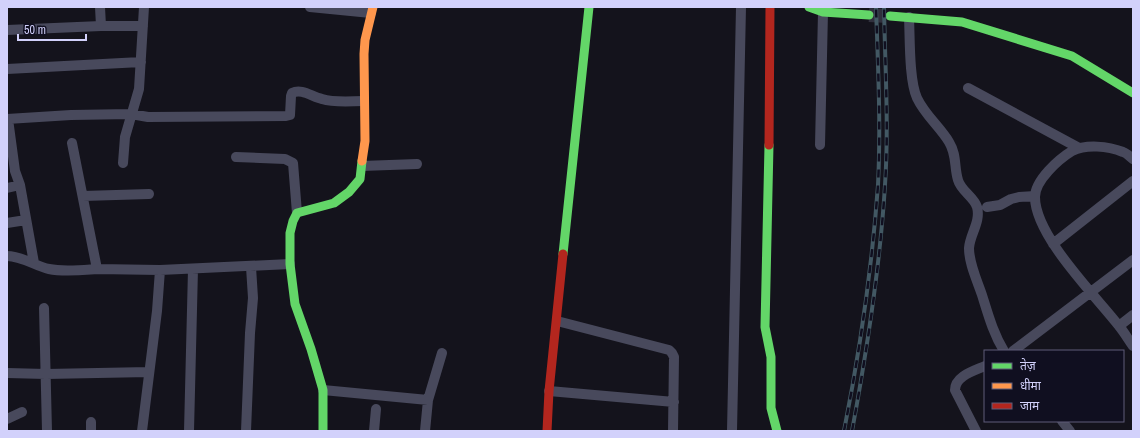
<svg xmlns="http://www.w3.org/2000/svg" width="1140" height="438" font-family="'Archivo Narrow','Noto Sans Devanagari',sans-serif">
	<style>
		.lines { fill: none; stroke-linecap: round; stroke-linejoin: round }
		.secondary-tunnel { stroke: #30303d; stroke-width: 14; stroke-dasharray: 14 7; stroke-linecap: butt }
		.street { stroke: #48495c; stroke-width: 10 }
		.fast { stroke: #63d668; stroke-width: 9 }
		.slow { stroke: #ff974d; stroke-width: 9 }
		.jam { stroke: #b3261e; stroke-width: 9 }
		.rail-casing { stroke: #425863; stroke-width: 4 }
		.rail { stroke: #100f20; stroke-width: 2.5; stroke-dasharray: 8; stroke-linecap: butt }
	</style>
	<rect width="100%" height="100%" fill="#14131c"/>
	<g class="lines">
		<!-- secondary-tunnel -->
		<path class="secondary-tunnel" d="M 869,15 L 890,16"/>
		<!-- street -->
		<path class="street" d="M 310,7 L 371,13
			M 909,17 C 910,39 909,80 917,98 C 925,115 940,127 949,142 C 957,155 954,167 958,180 C 961,191 974,197 977,207 C 981,222 970,234 969,248 C 969,264 977,280 982,295 C 988,314 993,333 1004,351
			M 101,26 L 143,26
			M 7,30 L 101,26 L 100,7
			M 7,69 L 141,62
			M 968,88 L 1079,148
			M 7,119 L 71,115 L 131,114 L 148,117 L 286,116 L 290,115 L 291,96 L 292,93 C 302,88 312,97 322,99 C 335,103 351,101 364,101
			M 8,119 L 15,171 L 20,185 L 34,263
			M 72,143 L 97,269 L 160,270 L 290,264
			M 820,145 L 823,12
			M 236,157 L 285,159 L 293,163 L 297,213
			M 1133,159 C 1130,157 1127,153 1123,152 C 1108,146 1086,144 1072,151 C 1059,159 1035,180 1035,197 C 1035,236 1095,295 1119,326 C 1124,332 1128,339 1133,346
			M 123,163 L 125,137 L 139,89 L 144,7
			M 362,166 L 417,164
			M 7,188 L 20,185
			M 83,196 L 149,194
			M 987,207 L 1000,205 L 1011,199 L 1019,197 L 1035,196
			M 7,223 L 26,220
			M 1053,244 L 1133,181
			M 7,256 C 22,256 35,266 49,269 C 64,272 82,270 97,269
			M 44,308 L 47,431
			M 557,321 L 669,350 L 672,353 L 674,357 L 673,431
			M 1119,326 L 1133,315
			M 1013,351 L 1133,260
			M 7,373 L 46,374 L 149,372
			M 323,390 L 428,400
			M 549,391 L 674,402
			M 7,419 L 22,412
			M 1062,421 L 1070,431
			M 91,431 L 91,422
			M 142,431 L 157,311 L 160,270
			M 189,431 L 193,269
			M 246,431 L 250,333 L 253,298 L 251,267
			M 374,431 L 376,409
			M 425,431 L 428,400 L 442,353
			M 732,431 L 741,7
			M 976,431 L 955,390 C 955,376 974,371 985,366"/>
		<!-- fast -->
		<path class="fast" d="M 809,7 L 823,12 L 869,15
			M 890,16 L 962,22 L 1072,56 L 1133,93
			M 769,145 L 765,327 L 771,357 L 771,408 L 777,431
			M 563,254 L 589,7
			M 323,431 L 323,390 L 311,349 L 295,304 L 290,264 L 290,233 L 293,221 L 297,213 L 334,203 L 349,192 L 360,179 L 362,161"/>
		<!-- slow -->
		<path class="slow" d="M 362,161 L 365,141 L 364,54 L 365,40 L 373,7"/>
		<!-- jam -->
		<path class="jam" d="M 769,145 L 770,7
			M 547,431 L 549,391 L 563,254"/>
		<!-- rail casing -->
		<g class="rail-casing">
			<path id="rail" d="M 844,431 C 860,350 872,268 878,185 C 881,126 878,66 876,7
				M 852,431 C 867,350 880,268 885,185 C 889,126 885,66 884,7"/>
		</g>
		<!-- rail -->
		<use href="#rail" class="rail"/>
	</g>
	<!-- border -->
	<rect width="1140" height="438" fill="none" stroke="#d2d1fb" stroke-width="16"/>
	<!-- legend -->
	<rect x="984" y="350" width="140" height="72" fill="#100f20" stroke="#5e5d78"/>
	<rect x="992" y="363" width="20" height="6" fill="#63d668" stroke="#5e5d78"/>
	<text x="1020" y="370" font-size="12" fill="#d2d1fb">तेज़</text>
	<rect x="992" y="383" width="20" height="6" fill="#ff974d" stroke="#5e5d78"/>
	<text x="1020" y="390" font-size="12" fill="#d2d1fb">धीमा</text>
	<rect x="992" y="403" width="20" height="6" fill="#b3261e" stroke="#5e5d78"/>
	<text x="1020" y="410" font-size="12" fill="#d2d1fb">जाम</text>
	<!-- scale -->
	<path d="M18 34v6h68v-6" fill="none" stroke="#d2d1fb" stroke-width="2"/>
	<text x="24" y="34" font-size="12" fill="#d2d1fb" stroke="#100f20" stroke-width="3" paint-order="stroke">50 m</text>
</svg>
